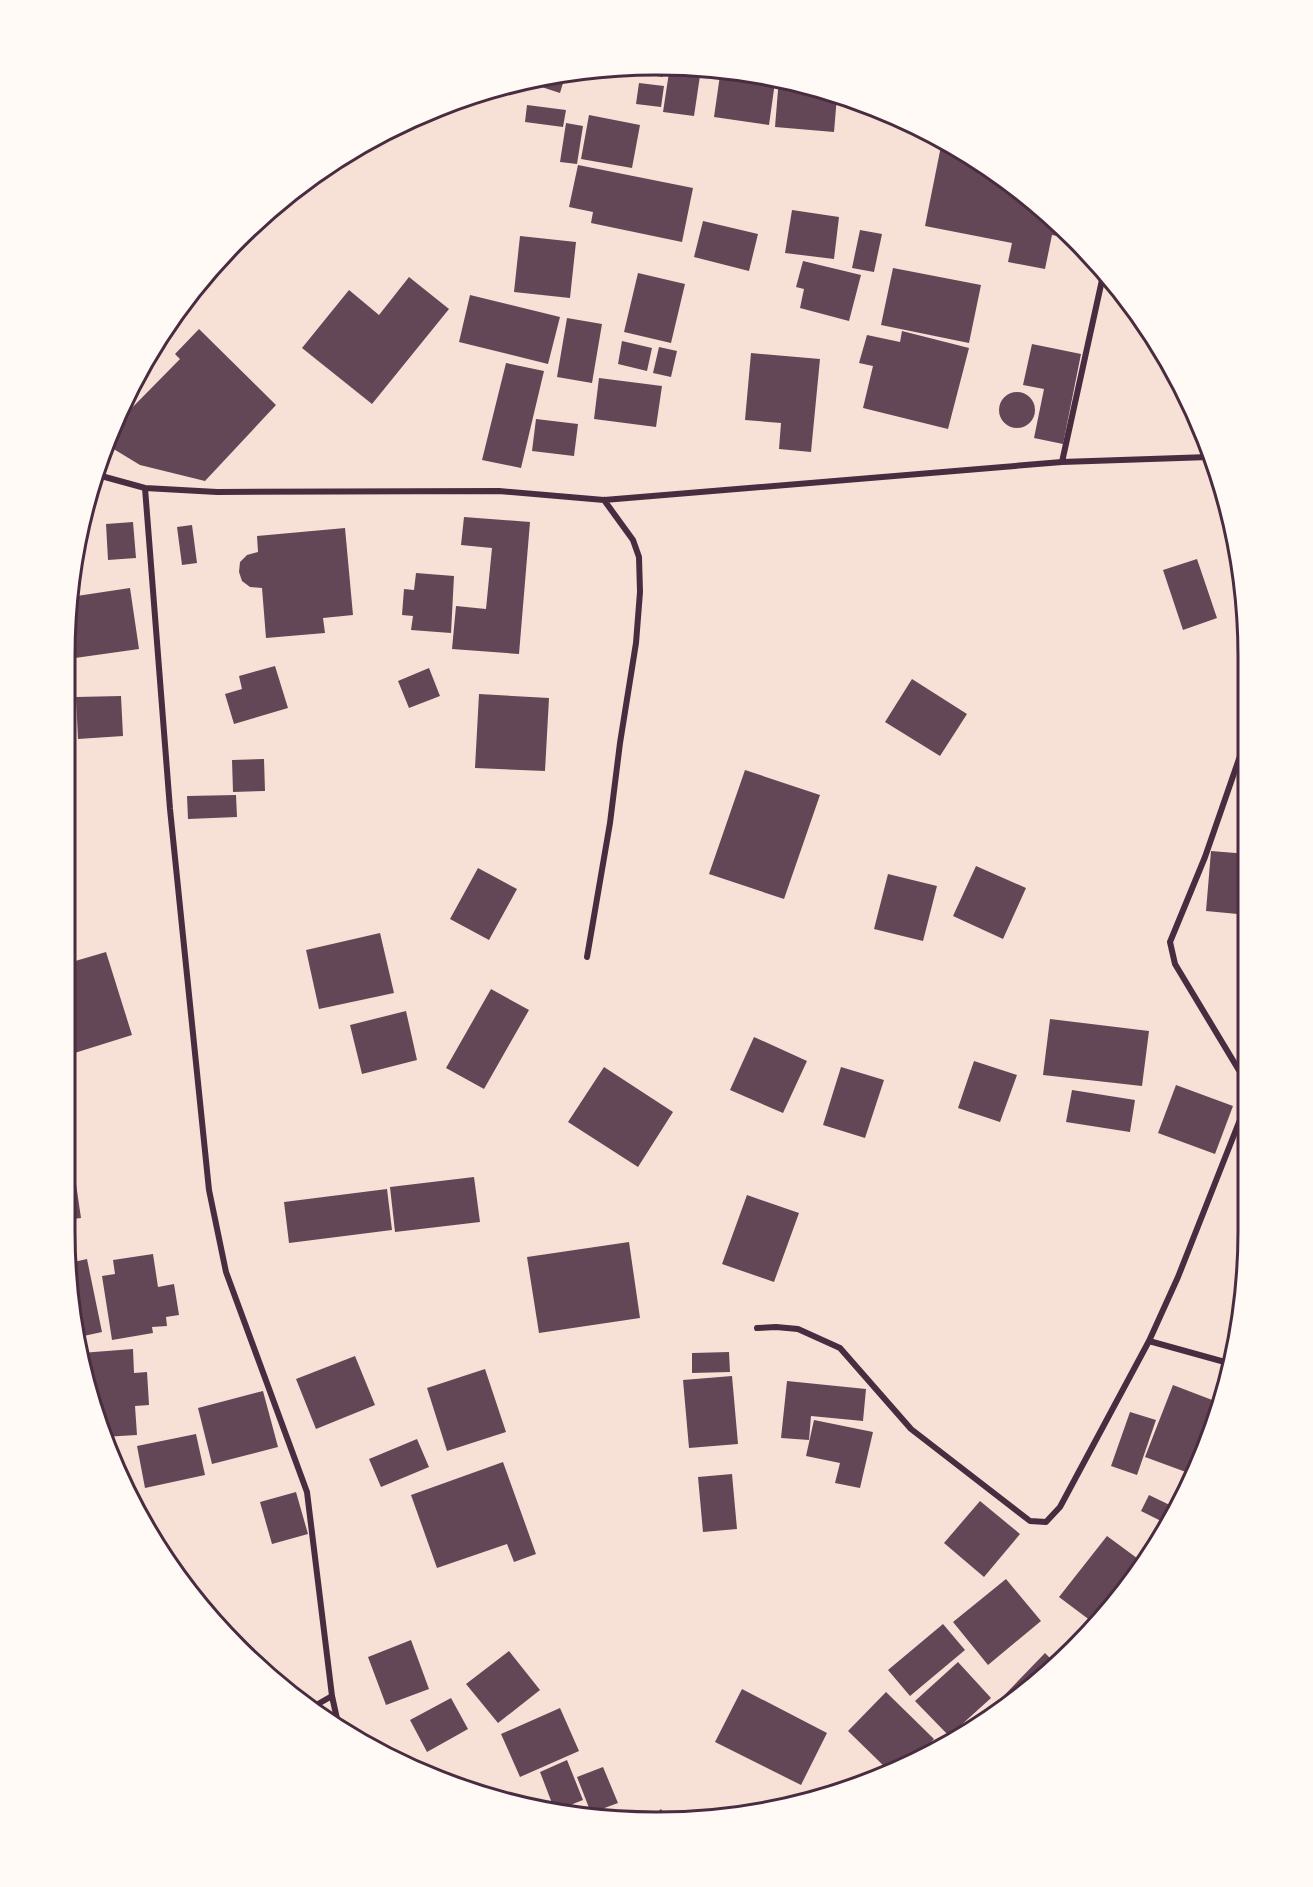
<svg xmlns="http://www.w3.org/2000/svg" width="1313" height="1887" font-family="Jost,sans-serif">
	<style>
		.building { fill: #644757 }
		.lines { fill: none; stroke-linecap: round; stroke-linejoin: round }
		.minor { stroke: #4a2c40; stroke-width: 6 }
		.rim { fill: none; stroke: #4a2c40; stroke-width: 3 }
	</style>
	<rect width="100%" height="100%" fill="#f7e1d7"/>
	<!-- building -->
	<path class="building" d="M 650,65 L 664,65 L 663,77 L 649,75 Z
		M 670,66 L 701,69 L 694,116 L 663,112 Z
		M 733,72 L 752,74 L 751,76 L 733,74 Z
		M 566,73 L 560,93 L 523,81 L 541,76 Z
		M 720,75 L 775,82 L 769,125 L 714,117 Z
		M 779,78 L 837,96 L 834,132 L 775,127 Z
		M 639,83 L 664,86 L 661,107 L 636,104 Z
		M 527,105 L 566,110 L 563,127 L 525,122 Z
		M 589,115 L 640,125 L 632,168 L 581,159 Z
		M 566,123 L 583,126 L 577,164 L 560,162 Z
		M 942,141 L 986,164 L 1077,240 L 1052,235 L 1045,269 L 1008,262 L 1012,243 L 925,226 Z
		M 578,165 L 693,188 L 682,242 L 591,223 L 593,212 L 569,207 Z
		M 792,210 L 839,217 L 834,259 L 785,253 Z
		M 703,221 L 758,234 L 749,271 L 694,257 Z
		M 860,230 L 882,234 L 874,272 L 852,268 Z
		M 520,236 L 576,242 L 570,298 L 514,292 Z
		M 803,261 L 861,275 L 849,321 L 800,308 L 804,289 L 796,287 Z
		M 893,268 L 981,285 L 969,343 L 881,325 Z
		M 638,273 L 685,284 L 671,343 L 624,332 Z
		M 409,277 L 449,309 L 372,404 L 302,348 L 349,290 L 379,315 Z
		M 470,295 L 560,317 L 548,364 L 459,342 Z
		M 567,318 L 602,324 L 592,383 L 557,377 Z
		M 199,329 L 276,405 L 205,481 L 140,465 L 107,445 L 123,429 L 117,423 L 180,359 L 175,354 Z
		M 902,331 L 969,348 L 948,429 L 863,408 L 873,366 L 859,363 L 867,335 L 900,342 Z
		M 622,341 L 652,348 L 647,371 L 618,364 Z
		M 1032,344 L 1081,354 L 1063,444 L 1034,438 L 1044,389 L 1023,385 Z
		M 659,347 L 677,351 L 671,377 L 653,373 Z
		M 751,353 L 820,359 L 811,452 L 779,449 L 781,423 L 745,420 Z
		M 506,363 L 544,371 L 521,468 L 482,460 Z
		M 599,378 L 662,386 L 656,427 L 594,419 Z
		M999 410a18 18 0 1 1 36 0a18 18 0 1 1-36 0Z
		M 536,419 L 578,424 L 574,456 L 532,451 Z
		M 464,517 L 530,522 L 519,654 L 452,649 L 456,606 L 486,609 L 492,548 L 461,545 Z
		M 133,522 L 136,558 L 108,560 L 106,524 Z
		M 192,525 L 197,563 L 182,565 L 177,527 Z
		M 345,528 L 353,615 L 323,618 L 325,633 L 266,638 L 262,588 L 250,587 L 242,581 L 239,572 L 240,562 L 247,555 L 258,552 L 257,536 Z
		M 1197,559 L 1217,618 L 1183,630 L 1163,570 Z
		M 416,573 L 454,576 L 451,633 L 411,630 L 413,616 L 402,615 L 404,589 L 414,590 Z
		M 130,588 L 139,649 L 68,659 L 66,643 L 70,597 Z
		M 275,666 L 288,708 L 234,724 L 225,694 L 242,689 L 239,676 Z
		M 429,668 L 440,696 L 409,708 L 398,681 Z
		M 912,679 L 967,714 L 940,756 L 885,722 Z
		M 479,694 L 549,698 L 545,771 L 475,768 Z
		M 121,696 L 123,736 L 78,739 L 76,697 Z
		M 264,759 L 265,791 L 233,792 L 232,760 Z
		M 745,770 L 820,795 L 784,899 L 709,874 Z
		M 236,795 L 237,817 L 188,819 L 187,796 Z
		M 1211,851 L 1248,854 L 1248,915 L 1206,911 Z
		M 976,866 L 1026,888 L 1003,939 L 953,916 Z
		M 478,868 L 517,889 L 489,940 L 450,919 Z
		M 888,874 L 937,886 L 923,941 L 874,929 Z
		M 380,933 L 394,993 L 319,1009 L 306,950 Z
		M 106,952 L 132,1035 L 65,1056 L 65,964 Z
		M 491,989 L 529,1010 L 484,1089 L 446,1068 Z
		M 1248,999 L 1248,1026 L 1239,1023 Z
		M 406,1011 L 417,1060 L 362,1074 L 350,1025 Z
		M 1050,1019 L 1149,1031 L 1142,1086 L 1043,1075 Z
		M 754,1037 L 807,1061 L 783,1113 L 730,1090 Z
		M 974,1061 L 1017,1075 L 1000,1122 L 958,1108 Z
		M 604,1067 L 673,1112 L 638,1167 L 568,1122 Z
		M 841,1067 L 884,1080 L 865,1138 L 823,1125 Z
		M 1176,1085 L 1233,1106 L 1215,1154 L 1158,1133 Z
		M 1072,1090 L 1135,1100 L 1130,1132 L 1066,1122 Z
		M 74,1170 L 81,1218 L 65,1220 L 65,1172 Z
		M 474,1177 L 480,1222 L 395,1232 L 390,1187 Z
		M 387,1189 L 392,1230 L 289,1243 L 284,1202 Z
		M 747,1195 L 799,1213 L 774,1282 L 722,1264 Z
		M 629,1242 L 640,1318 L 539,1333 L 527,1257 Z
		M 153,1254 L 158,1287 L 174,1284 L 179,1315 L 166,1317 L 167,1326 L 152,1327 L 153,1333 L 112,1340 L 102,1276 L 115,1274 L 113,1260 Z
		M 87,1259 L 102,1332 L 79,1337 L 69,1263 Z
		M 133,1349 L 134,1373 L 147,1372 L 149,1405 L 135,1406 L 137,1435 L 103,1437 L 85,1384 L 81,1353 Z
		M 729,1352 L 730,1372 L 692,1373 L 692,1353 Z
		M 355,1356 L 375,1405 L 316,1429 L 296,1379 Z
		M 485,1369 L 506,1432 L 447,1451 L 427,1388 Z
		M 732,1376 L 738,1444 L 689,1448 L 683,1380 Z
		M 787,1381 L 866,1389 L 863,1421 L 811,1416 L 809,1440 L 781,1438 Z
		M 1173,1385 L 1220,1403 L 1203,1457 L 1194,1475 L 1145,1457 Z
		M 263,1391 L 278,1447 L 212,1464 L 198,1408 Z
		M 1130,1412 L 1156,1420 L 1137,1475 L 1111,1466 Z
		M 814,1420 L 873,1432 L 860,1488 L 835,1483 L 840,1463 L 806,1456 Z
		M 196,1434 L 205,1475 L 145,1488 L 137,1446 Z
		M 417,1439 L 429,1467 L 381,1487 L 369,1459 Z
		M 503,1462 L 536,1554 L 514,1562 L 507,1544 L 437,1568 L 411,1495 Z
		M 732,1474 L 737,1529 L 703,1532 L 698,1477 Z
		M 296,1492 L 308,1534 L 272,1544 L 260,1502 Z
		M 1149,1495 L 1176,1508 L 1167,1524 L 1141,1511 Z
		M 980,1501 L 1020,1534 L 984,1577 L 944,1543 Z
		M 1107,1536 L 1145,1564 L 1095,1624 L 1059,1597 Z
		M 1006,1579 L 1041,1621 L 988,1665 L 953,1622 Z
		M 943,1624 L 965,1650 L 910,1696 L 888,1670 Z
		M 411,1640 L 429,1689 L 386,1705 L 368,1657 Z
		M 509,1651 L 540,1690 L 498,1723 L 466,1684 Z
		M 1045,1653 L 1057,1665 L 1017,1700 L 998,1712 L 993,1707 Z
		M 958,1662 L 991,1698 L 949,1736 L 915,1701 Z
		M 742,1689 L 827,1733 L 801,1785 L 715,1742 Z
		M 886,1692 L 934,1739 L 909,1765 L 889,1771 L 848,1731 Z
		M 451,1698 L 468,1729 L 427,1752 L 410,1720 Z
		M 560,1708 L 579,1751 L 520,1777 L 501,1734 Z
		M 567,1760 L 583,1800 L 555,1811 L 540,1772 Z
		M 603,1767 L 618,1803 L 591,1813 L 577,1777 Z
		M 661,1809 L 670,1820 L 648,1820 Z"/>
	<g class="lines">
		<!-- minor -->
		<path class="minor" d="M 1062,462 L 1104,271
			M 94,474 L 145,488 L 217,492 L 499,491 L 604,500 L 1062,462 L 1209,457
			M 145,488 L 170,809 L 209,1190 L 226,1272 L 307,1492 L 332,1696 L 339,1728
			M 587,957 L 610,823 L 620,743 L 636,643 L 640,592 L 639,557 L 633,540 L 604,500
			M 757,1328 L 776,1327 L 798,1329 L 840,1348 L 911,1429 L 1030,1521 L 1046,1522 L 1060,1507 L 1149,1341 L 1178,1277 L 1245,1107 L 1243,1077 L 1175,964 L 1170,942 L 1205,857 L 1248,733
			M 1149,1341 L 1232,1364
			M 311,1708 L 332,1696"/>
	</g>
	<!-- crop -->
	<path d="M0 0H1313V1887H0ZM656 75H657A581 581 0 0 1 1238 656V1231A581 581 0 0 1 657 1812H656A581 581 0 0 1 75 1231V656A581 581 0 0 1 656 75Z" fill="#fffaf5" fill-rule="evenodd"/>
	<path class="rim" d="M656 75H657A581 581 0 0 1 1238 656V1231A581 581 0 0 1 657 1812H656A581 581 0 0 1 75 1231V656A581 581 0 0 1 656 75Z"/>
</svg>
